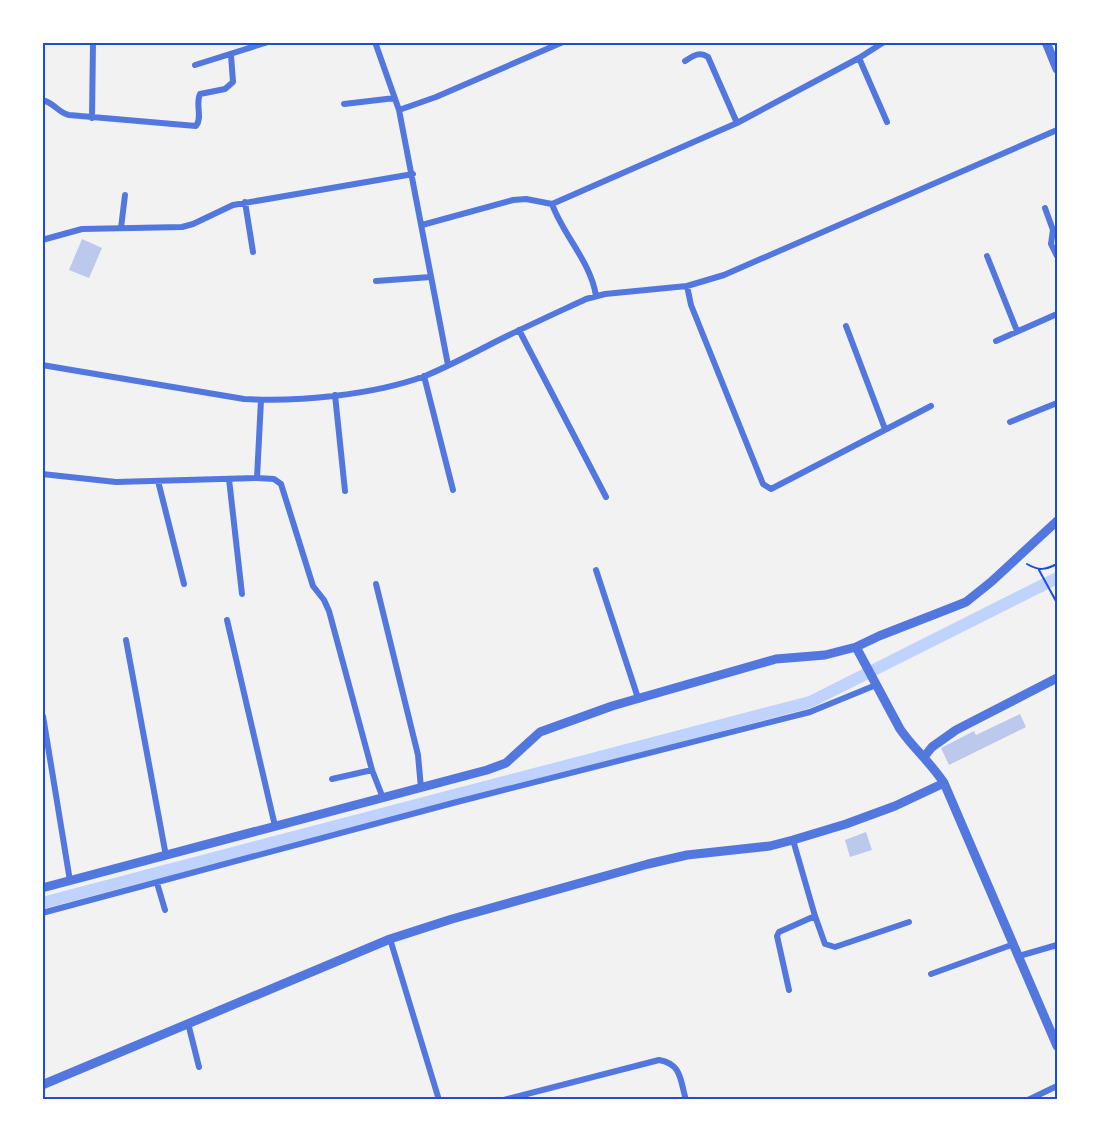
<svg xmlns="http://www.w3.org/2000/svg" width="1099" height="1142" font-family="Helvetica,sans-serif">
	<style>
		.lines { fill: none; stroke-linecap: round; stroke-linejoin: round }
		.canal { stroke: #bfd3fe; stroke-width: 12 }
		.building { fill: #bdc9ec }
		.path { stroke: #1d4ed8; stroke-width: 2 }
		.minor { stroke: #5277de; stroke-width: 6 }
		.tertiary { stroke: #5277de; stroke-width: 9 }
		.neatline { fill: none; stroke: #1d4ed8; stroke-width: 2 }
	</style>
	<rect width="100%" height="100%" fill="#f2f2f2"/>
	<g class="lines">
		<!-- canal -->
		<path class="canal" d="M 42,903 L 810,702 L 1057,578"/>
	</g>
	<!-- building -->
	<path class="building" d="M 82,239 L 102,248 L 89,278 L 69,270 Z
		M 1020,714 L 1026,727 L 949,765 L 941,748 L 974,731 L 976,735 Z
		M 866,832 L 872,850 L 850,857 L 845,840 Z"/>
	<g class="lines">
		<!-- path -->
		<path class="path" d="M 1027,564 C 1039,571 1045,570 1057,564
			M 1039,570 L 1057,603"/>
		<!-- minor -->
		<path class="minor" d="M 375,42 L 399,110 L 448,365
			M 859,58 L 887,122
			M 685,61 C 693,56 699,51 708,57 L 737,123
			M 195,65 L 268,42
			M 42,100 C 54,102 58,113 69,115 L 196,126 C 203,117 195,105 200,94 L 225,89 L 233,82 L 231,55
			M 344,104 L 395,98
			M 399,110 L 436,97 L 563,42
			M 92,118 L 93,42
			M 245,202 L 253,252
			M 552,204 C 563,235 591,262 596,296
			M 1045,208 L 1053,230 L 1051,244 L 1057,256
			M 422,225 L 513,200 L 526,199 L 552,204 L 737,123 L 859,58 L 884,42
			M 121,228 L 125,195
			M 42,240 L 82,229 L 182,227 L 193,224 L 233,205 L 413,174
			M 987,256 L 1017,331
			M 376,281 L 431,277
			M 687,286 L 691,305 L 763,484 L 771,489 L 931,406
			M 846,326 L 885,429
			M 519,330 L 606,497
			M 996,341 L 1057,314
			M 42,365 L 244,399 C 299,402 373,395 425,376 C 449,366 472,354 495,342 C 525,327 556,313 586,299 L 605,294 L 687,286 L 724,275 L 1057,130
			M 424,376 L 453,490
			M 335,395 L 345,491
			M 1010,422 L 1057,403
			M 42,474 L 116,482 L 257,478 L 274,479 L 281,484 L 313,586 L 324,600 L 329,611 L 372,770 L 383,798
			M 257,478 L 261,400
			M 229,479 L 242,594
			M 158,481 L 184,584
			M 596,570 L 638,698
			M 376,584 L 418,755 L 421,788
			M 227,620 L 275,826
			M 126,640 L 166,856
			M 43,716 L 70,881
			M 332,779 L 372,770
			M 793,840 L 815,916 L 825,944 L 835,947 L 909,922
			M 157,883 L 165,910
			M 42,913 L 453,803 L 810,712 L 876,685
			M 390,939 L 439,1100
			M 1019,956 L 1057,945
			M 931,974 L 1014,944
			M 789,990 L 777,936 L 779,932 L 815,916
			M 188,1023 L 199,1067
			M 504,1100 L 659,1060 C 682,1064 680,1080 686,1100
			M 1028,1100 L 1057,1086"/>
		<!-- tertiary -->
		<path class="tertiary" d="M 1046,42 L 1057,69
			M 856,647 L 900,729 C 913,748 931,763 944,783 L 1057,1046
			M 924,757 L 932,747 L 956,730 L 1057,678
			M 42,888 L 487,770 L 506,763 L 540,732 L 612,706 L 776,659 L 825,655 L 856,647 L 879,636 L 956,606 L 966,602 L 991,582 L 1057,521
			M 42,1085 L 390,939 L 452,919 L 648,864 L 687,855 L 770,846 L 793,840 L 846,824 L 895,806 L 944,783"/>
	</g>
	<!-- border -->
	<rect width="1099" height="1142" fill="none" stroke="#ffffff" stroke-width="87"/>
	<rect x="44" y="44" width="1012" height="1054" class="neatline"/>
</svg>
